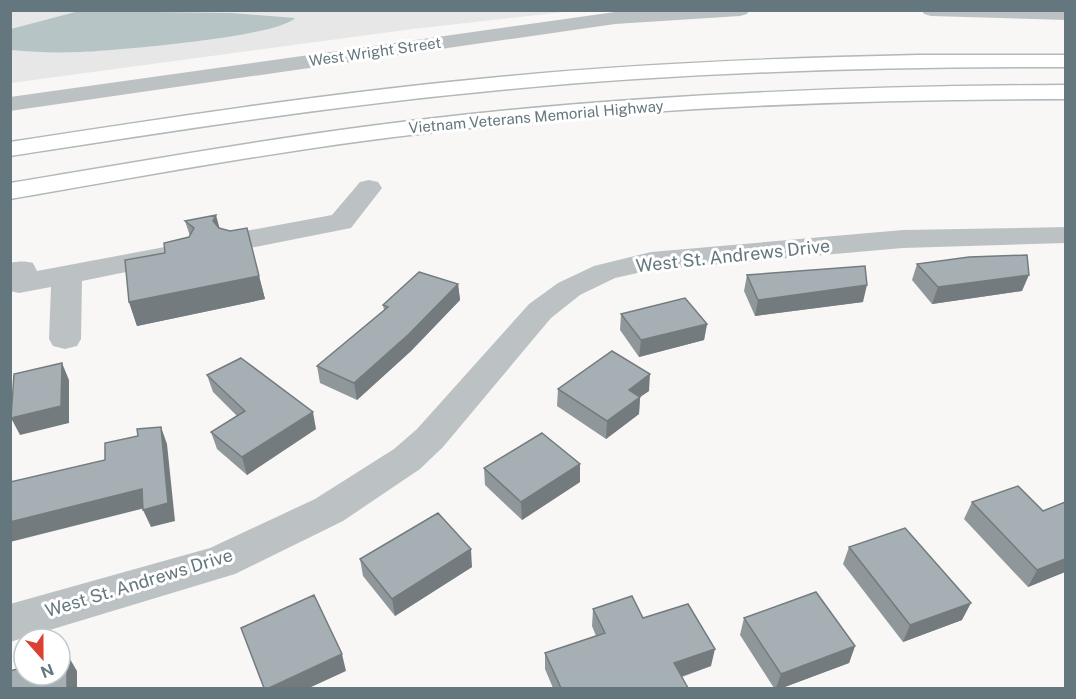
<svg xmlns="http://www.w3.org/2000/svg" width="1076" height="699" font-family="'Public Sans',sans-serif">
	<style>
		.built { fill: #e6e7e6 }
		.water { fill: #b6c4c6 }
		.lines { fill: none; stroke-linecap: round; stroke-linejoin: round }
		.highway-casing { stroke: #b2b7b9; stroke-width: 3 }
		.minor { fill: #bcc2c4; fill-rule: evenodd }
		.highway { fill: #fff; fill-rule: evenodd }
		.wall { fill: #8f979b }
		.shaded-wall { fill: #747b7e }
		.building { fill: #a6b0b4; stroke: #747b7e; stroke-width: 1.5 }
		.labels { text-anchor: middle; stroke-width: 6; stroke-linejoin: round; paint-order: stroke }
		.far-street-label { font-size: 15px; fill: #64777e; stroke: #fff }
		.street-label { font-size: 18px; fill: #64777e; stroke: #fff }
	</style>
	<rect width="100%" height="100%" fill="#f8f7f5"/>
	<!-- built -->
	<path class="built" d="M 10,11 L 573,11 L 413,29 L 11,83 Z"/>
	<!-- water -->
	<path class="water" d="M 79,11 L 231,13 L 295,18 C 278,37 112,51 79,52 C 56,53 33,52 11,50 L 11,29 Z"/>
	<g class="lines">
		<!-- highway casing -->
		<g class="highway-casing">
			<path id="highway" d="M 919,55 L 1066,55 L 1066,67 C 870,67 675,72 480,92 C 323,107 167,132 10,156 L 10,142 C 166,118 322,94 479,79 C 625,64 772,58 919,55 Z
				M 1066,85 L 1066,99 C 852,99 639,107 427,133 C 287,149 149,175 10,199 L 10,183 C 149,160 287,135 427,119 C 639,94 852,86 1066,85 Z"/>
		</g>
		<!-- minor -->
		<path class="minor" d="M 643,10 L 749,10 L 747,14 L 740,16 L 615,24 L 10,111 L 10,97 L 615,12 Z
			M 922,10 L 1066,10 L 1066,20 L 931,16 L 924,14 Z
			M 369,180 L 378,182 L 382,188 L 351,228 L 235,251 L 225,248 L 221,242 L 225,236 L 235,233 L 332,215 L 360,182 Z
			M 1066,227 L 1066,243 L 903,248 L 651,270 L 615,278 L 580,295 L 551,318 L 443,447 L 420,469 L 343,521 L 235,574 L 10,642 L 10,604 L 210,548 L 315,499 L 394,449 L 417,429 L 529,304 L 558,283 L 594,266 L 651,252 L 903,230 Z
			M 170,246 L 180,249 L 185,255 L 180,261 L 82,281 L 81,339 L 77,346 L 65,349 L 53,346 L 49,339 L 51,287 L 19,293 L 10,291 L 10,263 C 19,261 25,261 33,263 L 37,271 Z"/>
		<!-- highway -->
		<use href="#highway" class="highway"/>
	</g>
	<!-- wall -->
	<path class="wall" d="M 185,221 L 219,228 L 259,276 L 265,299 L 137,326 L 129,302 L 165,253 L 190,236 Z
		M 917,264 L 1022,291 L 932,304 L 912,280 Z
		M 747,275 L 863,302 L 755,316 L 744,291 Z
		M 458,284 L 460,300 L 411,351 L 357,400 L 320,383 L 317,366 L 384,310 L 383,305 Z
		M 621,314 L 707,324 L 704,340 L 639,357 L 620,330 Z
		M 207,375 L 316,429 L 247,475 L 217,449 L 211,432 L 237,416 L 213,392 Z
		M 558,389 L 649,391 L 640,397 L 639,414 L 606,439 L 557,406 Z
		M 580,464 L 580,482 L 522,520 L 485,485 L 484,468 Z
		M 972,502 L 1043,511 L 1065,502 L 1065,572 L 1028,587 L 964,519 Z
		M 849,547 L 962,620 L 903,642 L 843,564 Z
		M 360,559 L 472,567 L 395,616 L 363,576 Z
		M 593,609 L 643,618 L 711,666 L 682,677 L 688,688 L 553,688 L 545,669 L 545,653 L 596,636 L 592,626 Z
		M 744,618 L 855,646 L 849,663 L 782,688 L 774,688 L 740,635 Z"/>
	<!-- shaded-wall -->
	<path class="shaded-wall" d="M 216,215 L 222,237 L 213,221 Z
		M 1029,275 L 1022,291 L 932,304 L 938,287 Z
		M 259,276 L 265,299 L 137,326 L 129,302 Z
		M 458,284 L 460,300 L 411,351 L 357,400 L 354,383 Z
		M 867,285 L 863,302 L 755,316 L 758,300 Z
		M 707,324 L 704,340 L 639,357 L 641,340 Z
		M 62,363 L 69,380 L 69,423 L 20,435 L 11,418 Z
		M 650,374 L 649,391 L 640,397 L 639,414 L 606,439 L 607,421 L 629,390 Z
		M 313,412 L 316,429 L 247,475 L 242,457 Z
		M 161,427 L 167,444 L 175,521 L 151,527 L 143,510 Z
		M 580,464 L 580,482 L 522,520 L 521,502 Z
		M 142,489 L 149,507 L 10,542 L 10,522 Z
		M 471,549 L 472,567 L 395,616 L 392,599 Z
		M 1065,559 L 1065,572 L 1028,587 L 1037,570 Z
		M 971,603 L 962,620 L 903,642 L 910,625 Z
		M 855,646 L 849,663 L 782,688 L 776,688 L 781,674 Z
		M 715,649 L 711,666 L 671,680 L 674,663 Z
		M 67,654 L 77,671 L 77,688 L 67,688 Z
		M 342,654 L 346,671 L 309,688 L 269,688 Z"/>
	<!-- building -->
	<path class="building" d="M 216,215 L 213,221 L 219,228 L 230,231 L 247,228 L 259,276 L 129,302 L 125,260 L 165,253 L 164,243 L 189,237 L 194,228 L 185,221 Z
		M 1027,255 L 1029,275 L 938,287 L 917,264 L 969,257 Z
		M 865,266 L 867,285 L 758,300 L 747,275 Z
		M 419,272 L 458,284 L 409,334 L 354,383 L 317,366 L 388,307 L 383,305 Z
		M 685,298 L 707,324 L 641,340 L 621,314 Z
		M 612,351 L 650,374 L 629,390 L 640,397 L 607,421 L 558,389 Z
		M 241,358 L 313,412 L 242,457 L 211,432 L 245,411 L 207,375 Z
		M 62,363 L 61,406 L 11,418 L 14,374 Z
		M 161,427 L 168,503 L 143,510 L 142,489 L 10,522 L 10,482 L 105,460 L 105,443 L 138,436 L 137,429 Z
		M 542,433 L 580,464 L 521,502 L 484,468 Z
		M 1018,486 L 1043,511 L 1065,502 L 1065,559 L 1037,570 L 972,502 Z
		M 438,513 L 471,549 L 392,599 L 360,559 Z
		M 905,528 L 971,603 L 910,625 L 849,547 Z
		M 816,592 L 855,646 L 781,674 L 744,618 Z
		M 314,595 L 342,654 L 269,688 L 264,688 L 241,628 Z
		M 632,596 L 643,618 L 688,604 L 715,649 L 674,663 L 688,688 L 561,688 L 545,653 L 605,633 L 593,609 Z
		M 67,654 L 67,688 L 10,688 L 10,671 L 24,667 L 24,675 L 60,675 L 60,656 Z"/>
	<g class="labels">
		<!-- far-street labels -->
		<g class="far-street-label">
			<text transform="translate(375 52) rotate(-8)" y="5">West Wright Street</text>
			<text transform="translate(536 117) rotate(-5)" y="5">Vietnam Veterans Memorial Highway</text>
		</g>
		<!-- street labels -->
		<g class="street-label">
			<text transform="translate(733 256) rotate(-6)" y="6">West St. Andrews Drive</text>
			<text transform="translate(139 583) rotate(-17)" y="6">West St. Andrews Drive</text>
		</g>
	</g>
	<!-- border -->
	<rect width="1076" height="699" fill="none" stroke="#64777e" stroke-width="24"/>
	<!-- north arrow -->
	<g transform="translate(42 657) rotate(159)"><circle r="28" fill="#ffffff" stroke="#c1c9cb" stroke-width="1.5"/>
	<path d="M0-4.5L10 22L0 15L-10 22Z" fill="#da4033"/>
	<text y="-9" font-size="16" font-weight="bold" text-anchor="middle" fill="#64777e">N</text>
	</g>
</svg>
